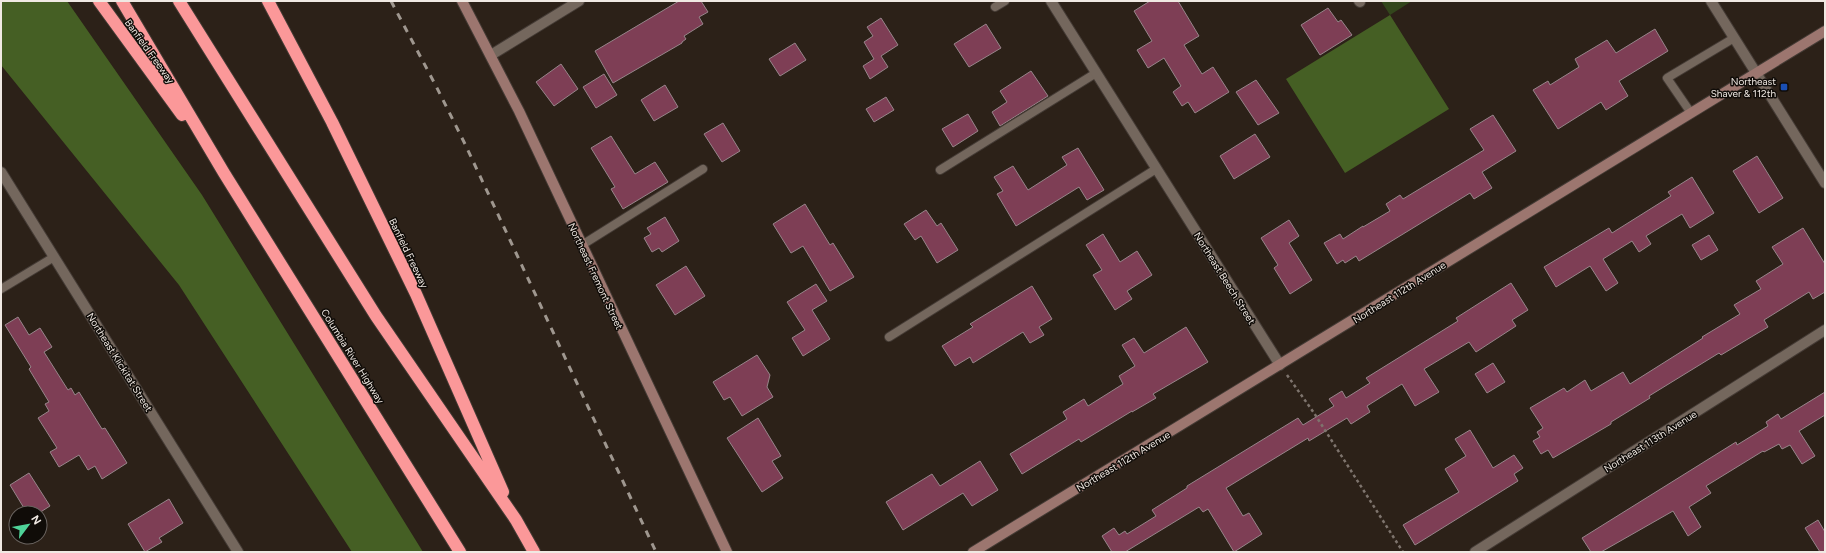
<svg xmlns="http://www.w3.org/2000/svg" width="1826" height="553" font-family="Figtree,sans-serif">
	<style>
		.green { fill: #33461c }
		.forest { fill: #455f24 }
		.building { fill: #7e3e55; stroke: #97858a }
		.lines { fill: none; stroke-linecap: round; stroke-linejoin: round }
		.lane-casing { stroke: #443b35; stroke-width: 10 }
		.street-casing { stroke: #443b35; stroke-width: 12 }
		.secondary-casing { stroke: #443b35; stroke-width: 12 }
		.highway-casing { stroke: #443b35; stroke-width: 14 }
		.path { stroke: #7e746d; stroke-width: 2.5; stroke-dasharray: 3 3; stroke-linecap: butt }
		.lane { stroke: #74675d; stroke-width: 8 }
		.street { stroke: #74675d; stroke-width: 10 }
		.secondary { stroke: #9c766f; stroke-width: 10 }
		.highway { stroke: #fb9899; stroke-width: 12 }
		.rail { stroke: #9f978f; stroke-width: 3; stroke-dasharray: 7 7; stroke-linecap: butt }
		.transit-dot { fill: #1a4fb4; stroke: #100c08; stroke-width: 1.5 }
		.labels { text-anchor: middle; stroke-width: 3; stroke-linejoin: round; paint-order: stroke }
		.street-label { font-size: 10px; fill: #f0e9e3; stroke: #100c08 }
		.poi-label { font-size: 10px; fill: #f0e9e3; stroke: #100c08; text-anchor: end }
	</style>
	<rect width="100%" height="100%" fill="#2c2118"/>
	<!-- green -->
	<path class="green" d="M 1381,1 L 1412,1 L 1390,15 Z"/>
	<!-- forest -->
	<path class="forest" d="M 1,1 L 67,1 L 202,195 L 423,552 L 352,552 L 179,285 L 1,65 Z
		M 1390,15 L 1449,109 L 1345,173 L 1286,79 Z"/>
	<!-- building -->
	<path class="building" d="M 679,1 L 701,1 L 708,12 L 699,17 L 703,24 L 684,36 L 686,39 L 682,42 L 682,43 L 613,83 L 595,51 Z
		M 1150,1 L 1178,1 L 1199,36 L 1184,45 L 1202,74 L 1213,67 L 1229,92 L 1195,113 L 1188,102 L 1182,106 L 1173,92 L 1181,86 L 1164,58 L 1148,68 L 1137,50 L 1152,41 L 1134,11 Z
		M 1328,8 L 1338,22 L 1341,20 L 1352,35 L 1320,55 L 1301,25 Z
		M 881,18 L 898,45 L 881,56 L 888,67 L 870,79 L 863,66 L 874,59 L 864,42 L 873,36 L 867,27 Z
		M 986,24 L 1001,48 L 969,67 L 954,44 Z
		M 1655,29 L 1668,51 L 1619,81 L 1628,96 L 1606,110 L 1601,102 L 1558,129 L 1533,90 L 1548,81 L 1550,85 L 1579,67 L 1575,59 L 1607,40 L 1616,53 Z
		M 795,43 L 806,60 L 780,76 L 769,59 Z
		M 561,64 L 578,89 L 554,106 L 536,82 Z
		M 1031,71 L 1048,96 L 1000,126 L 992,112 L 1007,102 L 1000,91 Z
		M 604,74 L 617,95 L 596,108 L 583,87 Z
		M 1256,80 L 1279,113 L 1258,125 L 1236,92 Z
		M 665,85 L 678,107 L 654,121 L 641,100 Z
		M 886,97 L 894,110 L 874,122 L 866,109 Z
		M 968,114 L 978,131 L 953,147 L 942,129 Z
		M 1493,115 L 1516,151 L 1482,172 L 1492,188 L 1474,199 L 1470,193 L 1359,261 L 1356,256 L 1345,263 L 1343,260 L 1337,264 L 1324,243 L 1340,234 L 1343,239 L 1363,226 L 1363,227 L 1390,211 L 1386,204 L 1400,195 L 1403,199 L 1484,150 L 1470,129 Z
		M 723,123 L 740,151 L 722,162 L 704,134 Z
		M 1255,134 L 1270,157 L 1234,179 L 1220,156 Z
		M 611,136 L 635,174 L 655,162 L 668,182 L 623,209 L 611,189 L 615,187 L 591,148 Z
		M 1078,148 L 1104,190 L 1087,200 L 1079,187 L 1016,226 L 997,194 L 1003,191 L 994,177 L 1013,166 L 1028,190 L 1067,165 L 1062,157 Z
		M 1757,156 L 1783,198 L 1759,213 L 1733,171 Z
		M 1692,177 L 1714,213 L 1690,228 L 1682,214 L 1646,236 L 1651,244 L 1639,252 L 1632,241 L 1603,259 L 1618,283 L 1606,291 L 1590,266 L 1556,287 L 1544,267 L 1609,228 L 1612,233 L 1671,196 L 1668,192 Z
		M 805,204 L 830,245 L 833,243 L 854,277 L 830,291 L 803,246 L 791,253 L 773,224 Z
		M 926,210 L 937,226 L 941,223 L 958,250 L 937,263 L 921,236 L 915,240 L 904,224 Z
		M 665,217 L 679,241 L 662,252 L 659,248 L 652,252 L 644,238 L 651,234 L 647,228 Z
		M 1289,220 L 1299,236 L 1289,243 L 1312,280 L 1290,294 L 1274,268 L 1278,265 L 1261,238 Z
		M 1803,228 L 1825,264 L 1825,292 L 1813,299 L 1809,292 L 1764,320 L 1768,327 L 1721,355 L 1719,353 L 1649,396 L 1650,398 L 1611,422 L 1611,424 L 1553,458 L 1548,450 L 1541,454 L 1533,441 L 1540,437 L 1537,432 L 1543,428 L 1530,408 L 1564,388 L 1567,392 L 1585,380 L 1591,391 L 1623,372 L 1630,384 L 1703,338 L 1702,337 L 1740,314 L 1734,305 L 1761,289 L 1756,281 L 1783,264 L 1772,247 Z
		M 1103,234 L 1120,262 L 1137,251 L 1152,275 L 1127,291 L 1132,299 L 1115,310 L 1093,275 L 1102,270 L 1086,245 Z
		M 1709,235 L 1718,250 L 1701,260 L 1692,245 Z
		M 686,266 L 705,296 L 675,315 L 656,285 Z
		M 1511,283 L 1528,310 L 1512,320 L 1516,326 L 1476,352 L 1469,342 L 1424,369 L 1439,392 L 1415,406 L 1402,384 L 1367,406 L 1370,412 L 1351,424 L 1347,418 L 1309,441 L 1308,438 L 1226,488 L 1243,516 L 1249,513 L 1262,534 L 1234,552 L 1208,509 L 1203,512 L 1199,507 L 1125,552 L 1112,552 L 1102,536 L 1114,528 L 1119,535 L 1125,531 L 1127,534 L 1156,516 L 1152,510 L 1187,488 L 1187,486 L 1298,418 L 1303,425 L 1334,406 L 1329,399 L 1342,391 L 1346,398 L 1370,383 L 1366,378 L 1458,321 L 1456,318 Z
		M 816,284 L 827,301 L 812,310 L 830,339 L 803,356 L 792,338 L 805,330 L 787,302 Z
		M 1032,286 L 1052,319 L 1039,327 L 1044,335 L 1030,343 L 1023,332 L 973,363 L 970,357 L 955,366 L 942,346 L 973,327 L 970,324 Z
		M 18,317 L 29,335 L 40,328 L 52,347 L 44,352 L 68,390 L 71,388 L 75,395 L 79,392 L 102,429 L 105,428 L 127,463 L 102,479 L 95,466 L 88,470 L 79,455 L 59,467 L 50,452 L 57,448 L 38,418 L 49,411 L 45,404 L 49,402 L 29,369 L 31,367 L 5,325 Z
		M 1186,327 L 1208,362 L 1153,394 L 1156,398 L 1132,412 L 1132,411 L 1081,442 L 1079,439 L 1022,474 L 1010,454 L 1067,419 L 1063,412 L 1084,399 L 1088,406 L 1123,384 L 1119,376 L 1135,366 L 1122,345 L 1134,338 L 1144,353 Z
		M 757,355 L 770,375 L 767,387 L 773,397 L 742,416 L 730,397 L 724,400 L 713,382 Z
		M 1493,363 L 1505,382 L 1487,393 L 1475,374 Z
		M 1825,392 L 1825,415 L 1799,431 L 1815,456 L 1802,464 L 1790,445 L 1782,449 L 1779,444 L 1764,452 L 1763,451 L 1706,486 L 1711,493 L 1689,507 L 1701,527 L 1688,536 L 1673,511 L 1601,552 L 1591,552 L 1582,538 L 1736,442 L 1737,445 L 1768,426 L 1766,422 L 1778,414 L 1781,419 Z
		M 758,418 L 781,456 L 772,461 L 783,478 L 762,492 L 727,438 Z
		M 1470,430 L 1493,468 L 1514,455 L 1523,468 L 1514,474 L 1518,481 L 1415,545 L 1403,525 L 1459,492 L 1445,469 L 1466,456 L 1455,439 Z
		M 980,461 L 998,490 L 972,506 L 963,493 L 903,530 L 886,502 L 932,474 L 940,486 Z
		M 29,473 L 50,506 L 39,513 L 27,513 L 10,485 Z
		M 169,499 L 183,523 L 159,538 L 162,542 L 145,552 L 128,524 Z
		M 1818,520 L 1825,532 L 1825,552 L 1820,552 L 1805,528 Z"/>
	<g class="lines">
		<!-- lane casing -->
		<g class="lane-casing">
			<path id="lane" d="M 995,7 L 1005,1
				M 1691,113 L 1667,78 L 1734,38
				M 940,170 L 1096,73
				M 582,245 L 703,169
				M 1,289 L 54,257
				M 889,337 L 1156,169"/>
		</g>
		<!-- street casing -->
		<g class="street-casing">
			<path id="street" d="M 1051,1 L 1280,365
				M 1359,1 L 1360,2
				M 1711,1 L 1825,183
				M 491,55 L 579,1
				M 1,172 L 238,552
				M 1475,552 L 1825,330"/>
		</g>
		<!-- secondary casing -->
		<g class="secondary-casing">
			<path id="secondary" d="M 462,1 L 519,111 L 727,552
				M 973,552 L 1825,31"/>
		</g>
		<!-- highway casing -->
		<g class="highway-casing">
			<path id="highway" d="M 99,1 L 182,115
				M 122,1 L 224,173 L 460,552
				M 179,1 L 376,316 L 516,520 L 534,552
				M 268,1 L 332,122 L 416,294 L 503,492"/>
		</g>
		<!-- path -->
		<path class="path" d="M 1287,375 L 1314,413 L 1403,552"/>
		<!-- lane -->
		<use href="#lane" class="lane"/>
		<!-- street -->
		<use href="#street" class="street"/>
		<!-- secondary -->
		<use href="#secondary" class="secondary"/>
		<!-- highway -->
		<use href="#highway" class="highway"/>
		<!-- rail -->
		<path class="rail" d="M 391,1 L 436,86 L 465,144 L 656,552"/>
	</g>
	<!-- markers -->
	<rect class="transit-dot" x="1780" y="83" width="8" height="8" rx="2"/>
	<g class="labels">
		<!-- street labels -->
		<g class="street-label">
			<text transform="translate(150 51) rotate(54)" y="4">Banfield Freeway</text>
			<text transform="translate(409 253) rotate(64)" y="4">Banfield Freeway</text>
			<text transform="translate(596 276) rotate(65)" y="4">Northeast Fremont Street</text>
			<text transform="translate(1225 278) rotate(58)" y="4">Northeast Beech Street</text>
			<text transform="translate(1399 292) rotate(-32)" y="4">Northeast 112th Avenue</text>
			<text transform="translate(353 356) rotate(58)" y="4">Columbia River Highway</text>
			<text transform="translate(120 362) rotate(58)" y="4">Northeast Klickitat Street</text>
			<text transform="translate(1650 441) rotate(-32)" y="4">Northeast 113th Avenue</text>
			<text transform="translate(1123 461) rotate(-31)" y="4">Northeast 112th Avenue</text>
		</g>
		<!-- poi labels -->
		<g class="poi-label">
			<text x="1776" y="85">Northeast<tspan x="1776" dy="12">Shaver &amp; 112th</tspan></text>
		</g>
	</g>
	<!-- border -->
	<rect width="1826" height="553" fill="none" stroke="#f0e9e3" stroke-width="4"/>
	<!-- north arrow -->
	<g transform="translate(28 525) rotate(58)"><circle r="19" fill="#100c08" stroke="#6a6460"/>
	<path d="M0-3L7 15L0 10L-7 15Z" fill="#4fd399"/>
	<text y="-6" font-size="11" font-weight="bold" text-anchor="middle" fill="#f0e9e3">N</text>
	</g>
</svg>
